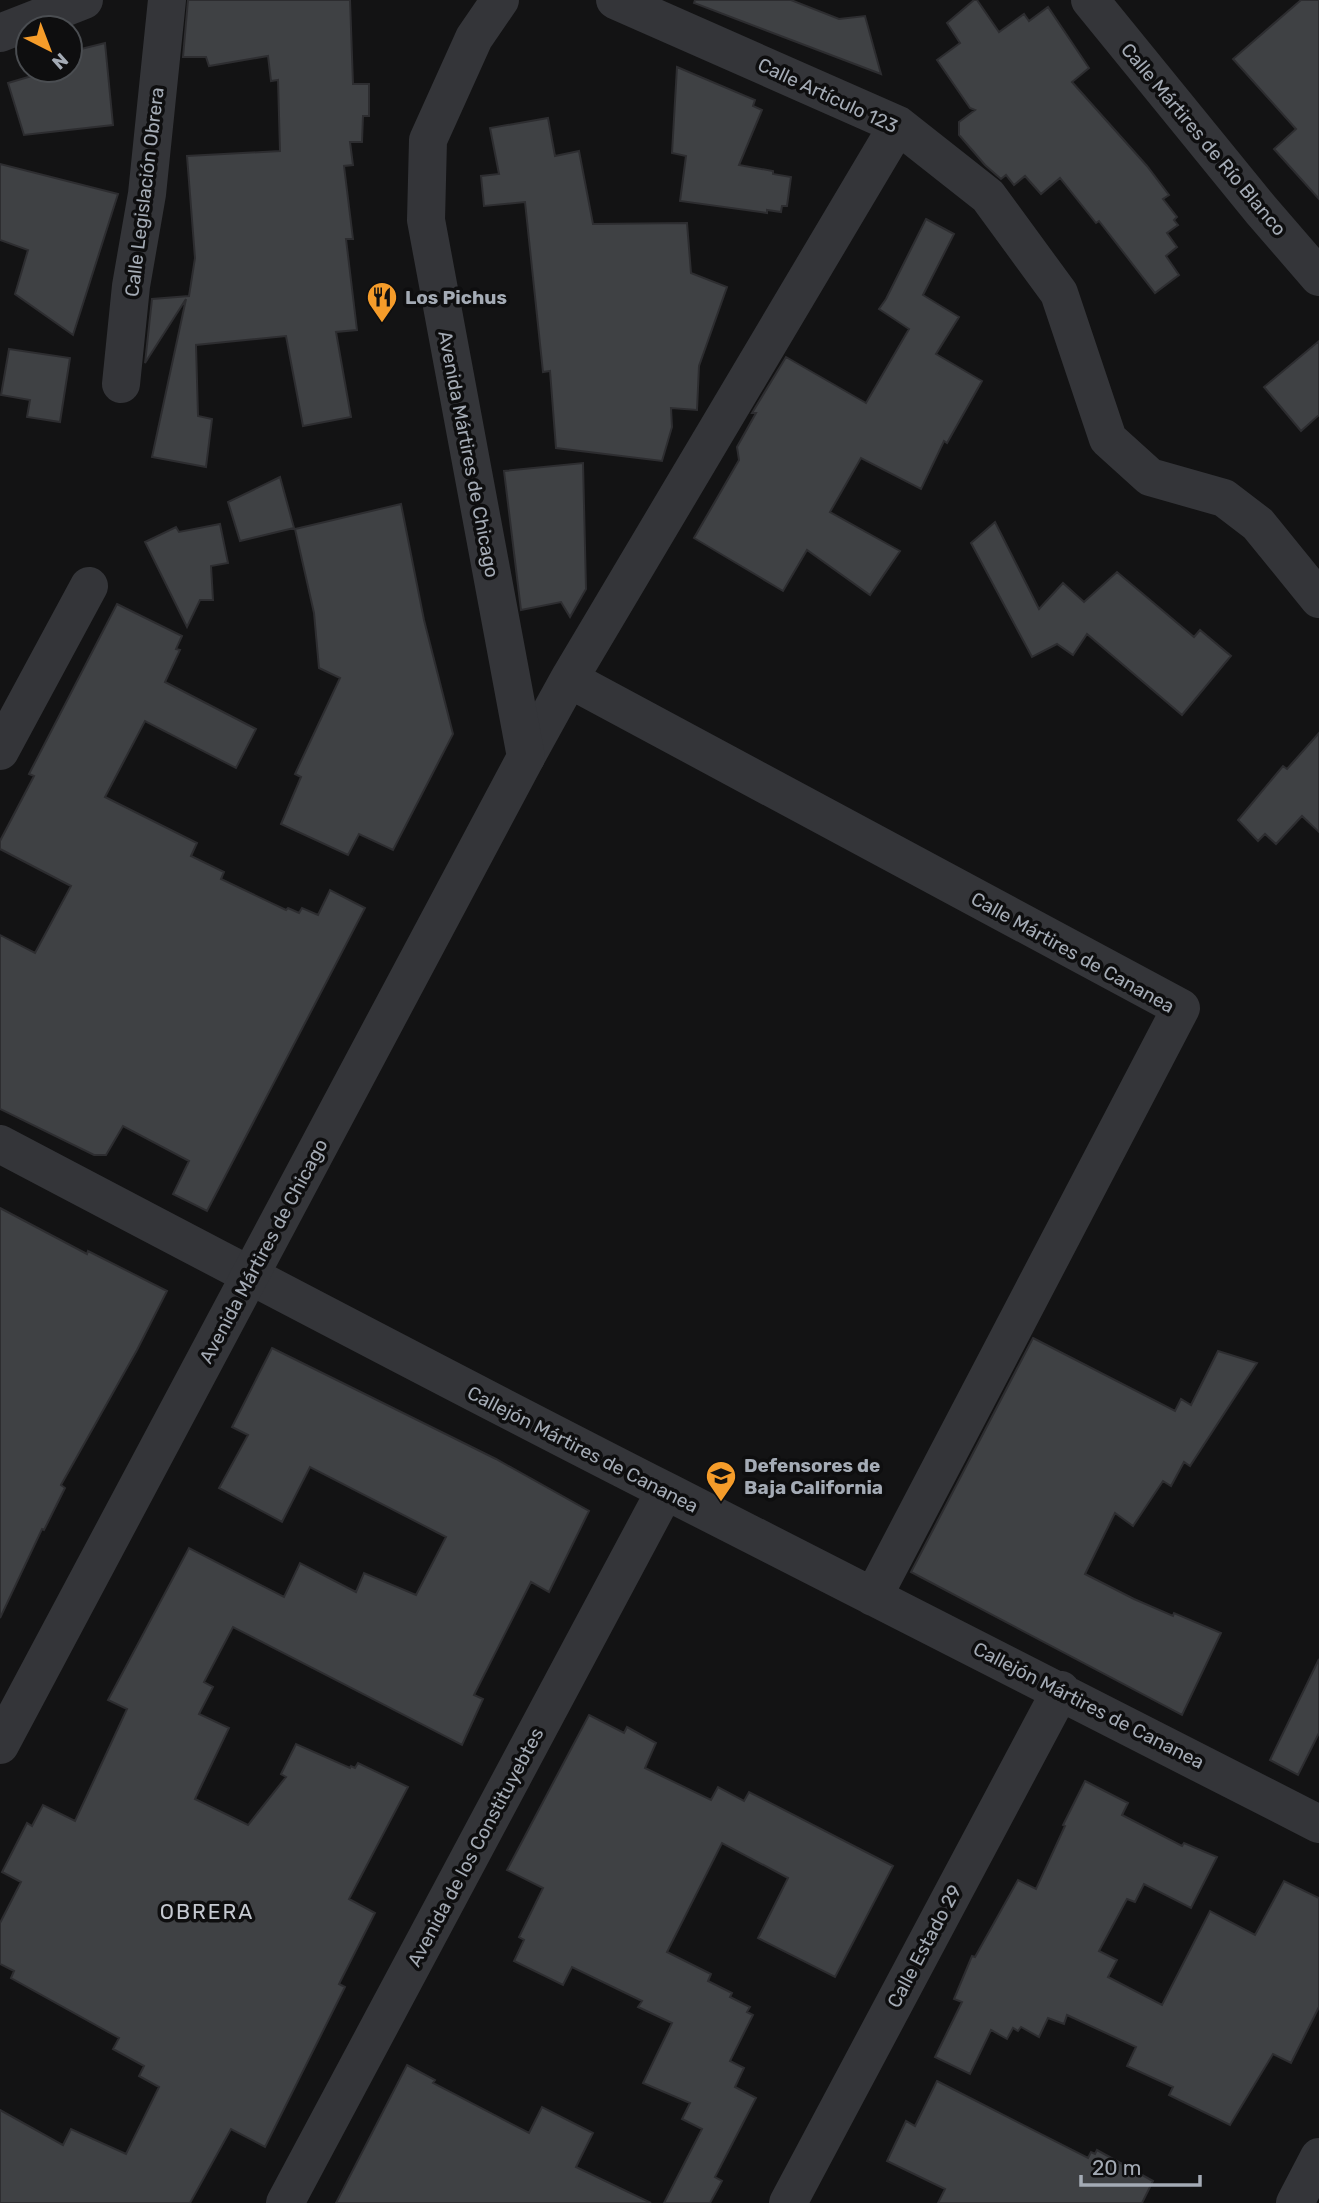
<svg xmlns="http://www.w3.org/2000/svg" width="1319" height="2203" font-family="Rubik,sans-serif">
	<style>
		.building { fill: #3f4144; stroke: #2d2d30; stroke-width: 2 }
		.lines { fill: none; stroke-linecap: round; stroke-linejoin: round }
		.minor { stroke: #343539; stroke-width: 38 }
		.tertiary { stroke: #343539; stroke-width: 38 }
		.labels { text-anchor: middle; stroke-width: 7; stroke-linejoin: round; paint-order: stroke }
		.street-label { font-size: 19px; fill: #a4abb5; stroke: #0e0e0f }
		.poi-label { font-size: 19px; font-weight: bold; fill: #a4abb5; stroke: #0e0e0f; text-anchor: start }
		.neighbourhood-label { font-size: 21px; letter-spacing: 2px; fill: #c5c9d1; stroke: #0e0e0f }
	</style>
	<rect width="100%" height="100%" fill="#131314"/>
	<!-- building -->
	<path class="building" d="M 188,0 L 350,0 L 353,84 L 369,84 L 369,116 L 363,116 L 362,142 L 350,142 L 353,165 L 344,166 L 353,239 L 346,239 L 357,330 L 336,332 L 351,417 L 303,426 L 286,336 L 196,345 L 198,416 L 212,419 L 206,467 L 152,457 L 186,299 L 145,363 L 152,299 L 189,296 L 195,258 L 187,156 L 280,151 L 278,80 L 271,81 L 268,56 L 209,66 L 206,57 L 183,57 Z
		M 695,0 L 791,0 L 839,19 L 865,16 L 881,74 L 694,3 Z
		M 974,0 L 977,0 L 999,32 L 1024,14 L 1029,21 L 1048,7 L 1089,68 L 1072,82 L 1147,166 L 1169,195 L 1163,199 L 1177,217 L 1174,220 L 1178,225 L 1167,233 L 1177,247 L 1166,256 L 1179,275 L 1155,293 L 1099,221 L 1096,223 L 1060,178 L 1041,194 L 1025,176 L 1014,185 L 1006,175 L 1001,179 L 985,165 L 959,135 L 959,122 L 975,110 L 970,108 L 937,60 L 960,43 L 947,23 Z
		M 1301,0 L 1319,0 L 1319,199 L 1274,149 L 1296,129 L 1233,59 Z
		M 105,43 L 113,125 L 24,135 L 8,83 L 52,70 L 70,70 L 70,65 L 74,63 L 73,51 Z
		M 677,67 L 755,100 L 753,106 L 762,110 L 739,165 L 773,171 L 773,174 L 791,177 L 787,206 L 782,206 L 781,212 L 767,210 L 767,213 L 680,201 L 686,156 L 672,153 Z
		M 548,118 L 555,156 L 579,151 L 593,224 L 687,223 L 691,273 L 727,287 L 699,366 L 697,410 L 671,408 L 672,427 L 662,461 L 556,448 L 550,371 L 543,372 L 525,202 L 484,206 L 481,176 L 499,174 L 490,128 Z
		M 0,164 L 118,194 L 73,335 L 15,294 L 28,250 L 0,240 Z
		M 926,219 L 954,234 L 923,295 L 959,317 L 936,354 L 982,381 L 947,443 L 944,441 L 921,489 L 861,458 L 830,512 L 900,551 L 870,595 L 807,550 L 783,591 L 694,538 L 739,460 L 737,447 L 756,413 L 752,413 L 786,357 L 866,403 L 909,329 L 879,309 L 886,299 Z
		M 1319,341 L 1319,415 L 1301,431 L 1264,387 Z
		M 9,349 L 70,358 L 60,422 L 27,417 L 30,400 L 1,395 Z
		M 583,463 L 586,589 L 570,617 L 561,602 L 521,610 L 504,471 Z
		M 280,477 L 294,528 L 240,541 L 228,502 Z
		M 401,504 L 424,620 L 453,734 L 393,850 L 359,834 L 348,855 L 281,824 L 301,777 L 295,774 L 340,678 L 319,668 L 314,613 L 295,529 Z
		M 995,522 L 1039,609 L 1063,583 L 1084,602 L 1117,572 L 1194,637 L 1200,630 L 1231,656 L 1182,715 L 1087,634 L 1073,655 L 1057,644 L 1032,657 L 971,543 Z
		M 220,524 L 228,563 L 211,566 L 213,600 L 200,600 L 187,627 L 145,542 L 176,527 L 179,532 Z
		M 117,604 L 182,636 L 176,649 L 180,650 L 165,682 L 256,729 L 236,768 L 145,721 L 105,797 L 197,843 L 191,856 L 224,872 L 221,879 L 286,910 L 288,908 L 299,913 L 302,908 L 318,915 L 330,890 L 365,908 L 207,1211 L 173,1194 L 189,1161 L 123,1126 L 106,1155 L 94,1155 L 0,1109 L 0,935 L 35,953 L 71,886 L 0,849 L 0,841 L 34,776 L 29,774 Z
		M 1319,733 L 1319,832 L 1302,816 L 1276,844 L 1265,834 L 1258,841 L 1238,820 L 1283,766 L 1287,769 Z
		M 0,1208 L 87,1254 L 88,1251 L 167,1291 L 137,1350 L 61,1485 L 65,1488 L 44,1530 L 42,1529 L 0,1618 Z
		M 1033,1338 L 1175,1411 L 1181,1399 L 1191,1405 L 1218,1351 L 1257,1363 L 1190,1466 L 1184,1462 L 1171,1486 L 1163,1481 L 1133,1526 L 1115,1513 L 1085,1574 L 1134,1599 L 1173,1616 L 1174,1613 L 1221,1633 L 1182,1715 L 911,1572 Z
		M 272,1348 L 496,1459 L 589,1511 L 549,1592 L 531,1582 L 474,1695 L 483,1699 L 462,1745 L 233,1627 L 204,1682 L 213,1687 L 199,1714 L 229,1728 L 195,1799 L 248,1825 L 286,1777 L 281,1774 L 296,1744 L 350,1768 L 351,1766 L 355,1768 L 358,1763 L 408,1787 L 349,1899 L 375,1913 L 339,1984 L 345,1987 L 265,2147 L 231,2129 L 190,2203 L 0,2203 L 0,2110 L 63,2145 L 71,2129 L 126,2154 L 159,2087 L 139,2076 L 144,2066 L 113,2049 L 119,2038 L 11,1978 L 14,1971 L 0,1964 L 0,1923 L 21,1882 L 2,1872 L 27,1823 L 32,1826 L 43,1805 L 75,1821 L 127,1709 L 108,1700 L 189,1548 L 284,1597 L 300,1563 L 356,1592 L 364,1573 L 416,1595 L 446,1537 L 310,1467 L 282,1522 L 219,1488 L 248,1435 L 232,1427 Z
		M 1319,1659 L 1319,1733 L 1298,1775 L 1270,1760 Z
		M 589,1715 L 624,1733 L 627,1727 L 656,1743 L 645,1768 L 711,1800 L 718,1787 L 744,1801 L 749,1792 L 893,1866 L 835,1977 L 758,1938 L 788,1878 L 722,1843 L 667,1952 L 711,1974 L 708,1981 L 732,1993 L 730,1997 L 750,2007 L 747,2012 L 753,2015 L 730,2061 L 744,2068 L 735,2087 L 756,2098 L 715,2177 L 722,2181 L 710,2203 L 664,2203 L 702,2129 L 682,2119 L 690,2103 L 643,2083 L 672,2023 L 638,2007 L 642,2001 L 572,1967 L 563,1985 L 514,1961 L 524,1940 L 519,1937 L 543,1888 L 507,1870 Z
		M 1085,1781 L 1128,1803 L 1122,1815 L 1182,1846 L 1184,1843 L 1217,1857 L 1191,1908 L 1144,1884 L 1135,1902 L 1127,1899 L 1099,1951 L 1117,1960 L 1108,1977 L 1162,2005 L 1210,1911 L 1255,1935 L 1284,1881 L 1319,1898 L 1319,2007 L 1291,2063 L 1273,2054 L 1230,2125 L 1169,2095 L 1173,2087 L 1127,2066 L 1136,2047 L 1067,2015 L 1064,2024 L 1048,2018 L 1039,2037 L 1021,2027 L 1018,2031 L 1013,2028 L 1007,2039 L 991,2030 L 970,2074 L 935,2057 L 962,2002 L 954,1999 L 972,1956 L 975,1957 L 1018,1880 L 1036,1889 L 1065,1826 L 1063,1825 Z
		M 407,2065 L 435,2080 L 433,2083 L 529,2133 L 542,2107 L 593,2133 L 576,2167 L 651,2203 L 336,2203 Z
		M 937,2081 L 1088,2158 L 1091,2152 L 1095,2154 L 1097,2150 L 1153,2181 L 1142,2203 L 938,2203 L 945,2189 L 887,2161 L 906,2121 L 915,2126 Z"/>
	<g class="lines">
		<!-- minor -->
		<path class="minor" d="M 615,0 L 898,125 L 988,196 L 1059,293 L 1108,439 L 1150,477 L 1224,498 L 1258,524 L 1319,599
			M 1090,0 L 1261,210 L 1319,277
			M 0,33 L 84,0
			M 121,384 L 131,286 L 147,194 L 167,0
			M 569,679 L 1181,1008 L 873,1597
			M 0,751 L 89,586
			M 526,757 L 569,679 L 898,125
			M 0,1144 C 222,1261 444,1378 668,1492 C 885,1603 1103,1712 1319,1824
			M 285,2203 L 665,1491
			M 788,2203 L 1061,1690
			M 1295,2203 L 1319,2157"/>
		<!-- tertiary -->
		<path class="tertiary" d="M 0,1745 L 526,757 L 426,220 L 428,140 L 474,38 L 500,0"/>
	</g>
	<!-- icons -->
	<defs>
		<g id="restaurant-pin" transform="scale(1.575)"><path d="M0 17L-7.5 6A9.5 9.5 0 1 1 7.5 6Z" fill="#f59c2a" stroke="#0e0e0f"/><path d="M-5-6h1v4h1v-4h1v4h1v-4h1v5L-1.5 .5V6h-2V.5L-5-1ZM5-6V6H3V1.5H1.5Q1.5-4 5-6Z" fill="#111"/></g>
		<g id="school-pin" transform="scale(1.575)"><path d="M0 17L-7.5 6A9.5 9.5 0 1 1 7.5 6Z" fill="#f59c2a" stroke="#0e0e0f"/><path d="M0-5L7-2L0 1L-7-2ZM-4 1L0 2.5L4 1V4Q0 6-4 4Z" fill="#111"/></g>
	</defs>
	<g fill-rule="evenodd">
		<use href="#restaurant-pin" x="382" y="297"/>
		<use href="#school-pin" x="721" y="1476"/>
	</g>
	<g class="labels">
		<!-- street labels -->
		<g class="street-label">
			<text transform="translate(828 95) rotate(25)" y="7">Calle Artículo 123</text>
			<text transform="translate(1204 139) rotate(50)" y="7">Calle Mártires de Río Blanco</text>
			<text transform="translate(144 192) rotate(-83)" y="7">Calle Legislación Obrera</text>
			<text transform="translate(469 454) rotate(79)" y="7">Avenida Mártires de Chicago</text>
			<text transform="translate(1073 952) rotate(29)" y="7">Calle Mártires de Cananea</text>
			<text transform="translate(263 1251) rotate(-62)" y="7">Avenida Mártires de Chicago</text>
			<text transform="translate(583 1449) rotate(27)" y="7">Callejón Mártires de Cananea</text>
			<text transform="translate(1089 1705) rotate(27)" y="7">Callejón Mártires de Cananea</text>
			<text transform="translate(475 1847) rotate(-62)" y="7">Avenida de los Constituyebtes</text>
			<text transform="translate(924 1946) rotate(-62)" y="7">Calle Estado 29</text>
		</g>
		<!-- poi labels -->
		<g class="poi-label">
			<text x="405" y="304">Los Pichus</text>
			<text x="744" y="1472">Defensores de<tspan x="744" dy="22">Baja California</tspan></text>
		</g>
		<!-- neighbourhood labels -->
		<g class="neighbourhood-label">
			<text x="207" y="1919">OBRERA</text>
		</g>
	</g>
	<!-- north arrow -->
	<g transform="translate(49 49) rotate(138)"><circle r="33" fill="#0e0e0f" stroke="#4a4d51" stroke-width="2"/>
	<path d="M0-5L12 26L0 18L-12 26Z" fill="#f59c2a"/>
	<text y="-10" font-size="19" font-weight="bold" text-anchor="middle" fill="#a4abb5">N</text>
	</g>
	<!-- scale -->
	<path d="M1081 2175v10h119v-10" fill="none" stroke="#a4abb5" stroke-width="3.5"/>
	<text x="1092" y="2175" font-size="21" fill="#a4abb5" stroke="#0e0e0f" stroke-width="5" paint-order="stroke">20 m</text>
</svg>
